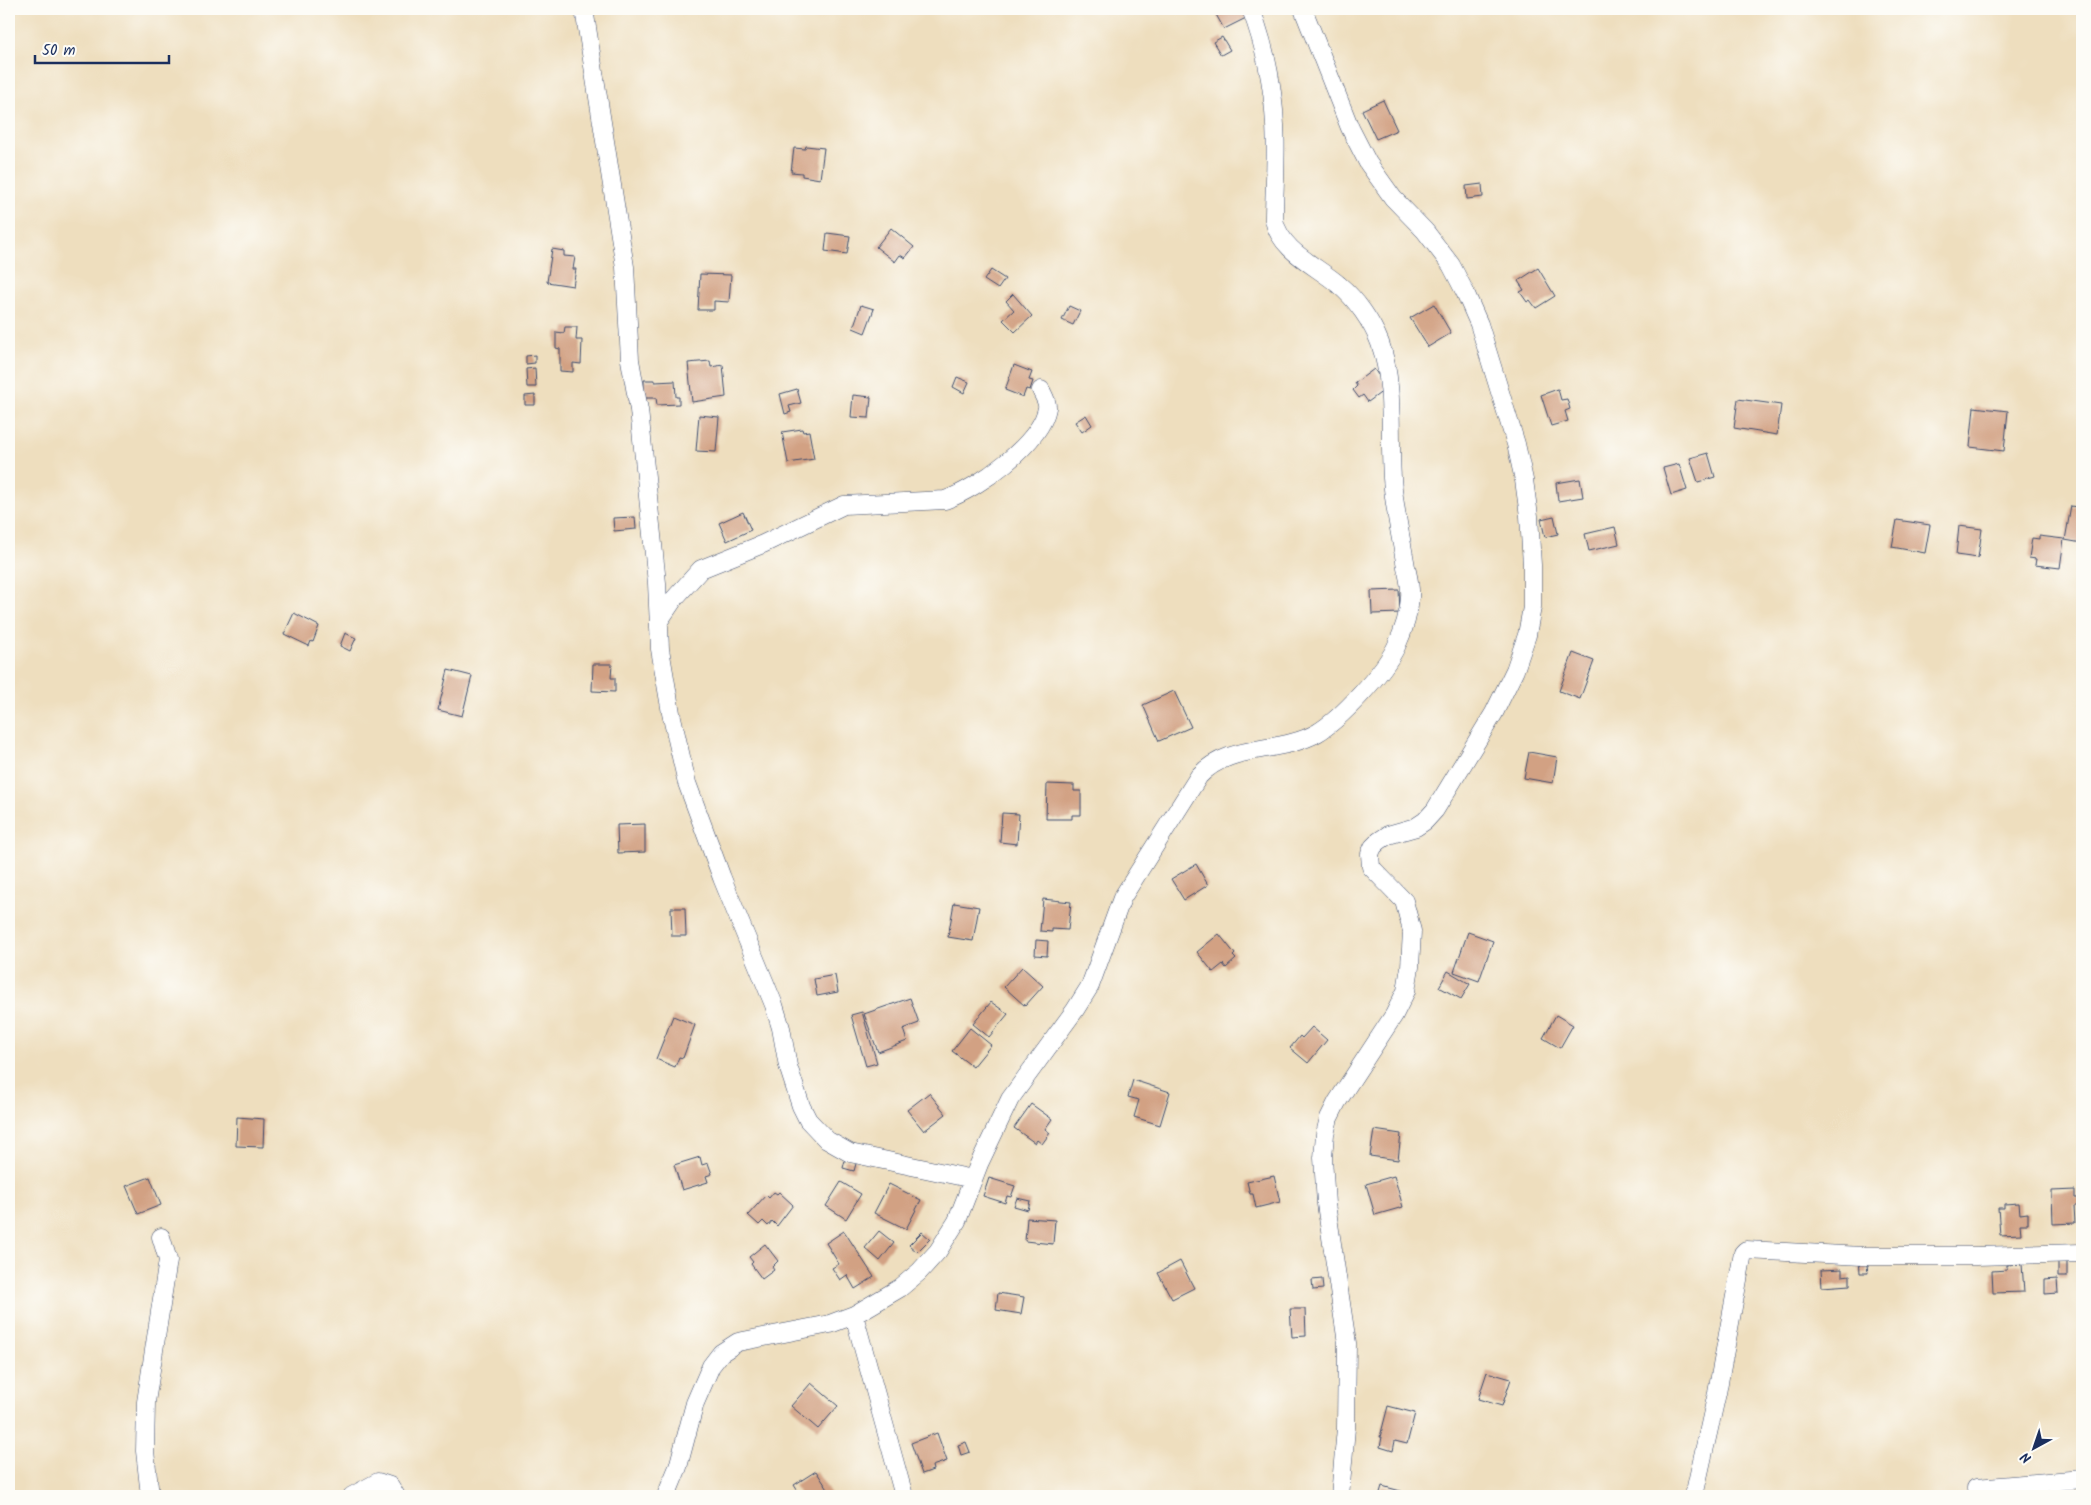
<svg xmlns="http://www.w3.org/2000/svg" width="2091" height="1505" font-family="Kalam,sans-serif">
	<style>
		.building { fill: #d2a183 }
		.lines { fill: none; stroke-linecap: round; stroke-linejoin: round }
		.street-casing { stroke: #3b496c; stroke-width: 19 }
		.street { stroke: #fff; stroke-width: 18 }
	</style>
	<rect width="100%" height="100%" fill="#fdfcf7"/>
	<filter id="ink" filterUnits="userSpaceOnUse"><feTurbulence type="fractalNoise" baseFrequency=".02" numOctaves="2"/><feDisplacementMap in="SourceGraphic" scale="10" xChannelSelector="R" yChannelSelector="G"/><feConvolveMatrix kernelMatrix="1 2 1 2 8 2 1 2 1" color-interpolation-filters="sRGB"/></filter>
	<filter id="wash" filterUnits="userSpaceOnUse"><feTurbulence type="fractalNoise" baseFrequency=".0096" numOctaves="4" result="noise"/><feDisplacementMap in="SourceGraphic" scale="20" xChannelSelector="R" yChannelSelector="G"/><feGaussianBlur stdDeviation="1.12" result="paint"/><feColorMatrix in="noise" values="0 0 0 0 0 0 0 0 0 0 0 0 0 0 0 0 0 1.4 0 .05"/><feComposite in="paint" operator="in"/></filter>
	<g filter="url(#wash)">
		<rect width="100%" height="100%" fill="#eedebe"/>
		<g id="blocks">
			<!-- building -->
			<path class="building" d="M 1213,9 L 1246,9 L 1250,16 L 1224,29 Z
				M 1344,9 L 1356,9 L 1345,12 Z
				M 1222,37 L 1230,50 L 1221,55 L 1213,42 Z
				M 1383,100 L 1397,130 L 1376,139 L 1362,110 Z
				M 806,146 L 824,148 L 820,179 L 802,176 L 802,173 L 791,172 L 794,148 L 805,149 Z
				M 1482,184 L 1483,197 L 1467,199 L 1466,186 Z
				M 891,228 L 914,247 L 905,258 L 900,255 L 895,262 L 876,247 Z
				M 827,233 L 850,236 L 847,254 L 825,251 Z
				M 552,249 L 564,251 L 564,256 L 575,257 L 573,269 L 576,269 L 573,286 L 547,282 Z
				M 1538,268 L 1555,296 L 1536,308 L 1530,300 L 1527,302 L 1520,292 L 1524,290 L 1518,281 Z
				M 991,270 L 1005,279 L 998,289 L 984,280 Z
				M 700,274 L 731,275 L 729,302 L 714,301 L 714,310 L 698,310 Z
				M 1013,294 L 1032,316 L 1015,332 L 1003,320 L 1014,310 L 1006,301 Z
				M 1434,304 L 1451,333 L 1428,347 L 1410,318 Z
				M 861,305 L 874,309 L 865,333 L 853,328 Z
				M 1069,306 L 1080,311 L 1073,325 L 1062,320 Z
				M 565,327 L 577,327 L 576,340 L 582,340 L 581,364 L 573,363 L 573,372 L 560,371 L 560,349 L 556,348 L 556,332 L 564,333 Z
				M 535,355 L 535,363 L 526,364 L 526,356 Z
				M 710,361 L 711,367 L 723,365 L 726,397 L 692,402 L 688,363 Z
				M 1014,365 L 1032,372 L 1029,380 L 1033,381 L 1030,390 L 1026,389 L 1023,397 L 1005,390 Z
				M 535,368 L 536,387 L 527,387 L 526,369 Z
				M 1374,369 L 1387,388 L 1368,402 L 1363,395 L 1359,398 L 1353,390 L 1357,386 L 1355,383 Z
				M 957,377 L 969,382 L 964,393 L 953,387 Z
				M 644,380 L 655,380 L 655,382 L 675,381 L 676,397 L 679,397 L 679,404 L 657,405 L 656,398 L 644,398 Z
				M 797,389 L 801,403 L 789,406 L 791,412 L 785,414 L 780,394 Z
				M 1558,389 L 1561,400 L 1567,399 L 1570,409 L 1565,411 L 1568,421 L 1551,426 L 1541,395 Z
				M 535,395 L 535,405 L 525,405 L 525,396 Z
				M 853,395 L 871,397 L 869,418 L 851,417 Z
				M 1738,399 L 1781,405 L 1777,435 L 1734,428 Z
				M 1974,407 L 2008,411 L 2004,451 L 1970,447 Z
				M 699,415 L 719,417 L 716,452 L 696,451 Z
				M 1086,415 L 1092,425 L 1082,432 L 1075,422 Z
				M 802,429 L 803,432 L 809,431 L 814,459 L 788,463 L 782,432 Z
				M 1708,453 L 1715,477 L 1698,482 L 1690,458 Z
				M 1679,464 L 1687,490 L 1671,495 L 1663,468 Z
				M 1580,479 L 1583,497 L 1558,501 L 1556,483 Z
				M 2071,506 L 2082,508 L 2082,543 L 2065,540 Z
				M 743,512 L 751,530 L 727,541 L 719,523 Z
				M 1554,516 L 1558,534 L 1545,537 L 1541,519 Z
				M 635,517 L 636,529 L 614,531 L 613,518 Z
				M 1897,520 L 1930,525 L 1925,553 L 1892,547 Z
				M 1959,526 L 1982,529 L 1978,558 L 1956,555 Z
				M 1615,527 L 1619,544 L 1589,551 L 1585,534 Z
				M 2039,536 L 2064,539 L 2060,568 L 2035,565 L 2036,559 L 2029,558 L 2032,538 L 2039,539 Z
				M 1399,590 L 1400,613 L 1372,614 L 1371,591 Z
				M 294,613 L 319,626 L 313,642 L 311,641 L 309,646 L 284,634 Z
				M 345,633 L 356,638 L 350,651 L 340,646 Z
				M 1573,653 L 1594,661 L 1580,699 L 1559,691 Z
				M 593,664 L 612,664 L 611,678 L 615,678 L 615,692 L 592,691 Z
				M 448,670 L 472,676 L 462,716 L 438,710 Z
				M 1174,691 L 1191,727 L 1159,741 L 1143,705 Z
				M 1529,752 L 1557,757 L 1553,783 L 1524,778 Z
				M 1047,784 L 1074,785 L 1074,791 L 1081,791 L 1081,815 L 1072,815 L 1072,819 L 1046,819 Z
				M 1002,813 L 1019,814 L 1017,844 L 1000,842 Z
				M 645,824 L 645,852 L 618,853 L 617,825 Z
				M 1196,864 L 1208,885 L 1184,900 L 1171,879 Z
				M 1043,899 L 1071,902 L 1068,930 L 1052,929 L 1052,932 L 1040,931 Z
				M 954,903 L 979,907 L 973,941 L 948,937 Z
				M 671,908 L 685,908 L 686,936 L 672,936 Z
				M 1468,932 L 1493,941 L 1479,981 L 1454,972 Z
				M 1219,934 L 1235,954 L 1233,956 L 1236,959 L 1226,968 L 1223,964 L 1213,972 L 1197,952 Z
				M 1036,940 L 1048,941 L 1047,956 L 1035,955 Z
				M 1022,967 L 1043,986 L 1025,1006 L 1004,987 Z
				M 1448,971 L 1470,984 L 1461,999 L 1439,987 Z
				M 835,975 L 838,992 L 817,996 L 814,979 Z
				M 910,998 L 919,1023 L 903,1029 L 907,1041 L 878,1052 L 864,1014 Z
				M 991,1002 L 1008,1014 L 989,1037 L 973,1024 Z
				M 862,1012 L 877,1063 L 866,1066 L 851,1015 Z
				M 1556,1015 L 1573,1025 L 1560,1048 L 1543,1038 Z
				M 673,1016 L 695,1025 L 683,1058 L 679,1057 L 675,1067 L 656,1059 Z
				M 1312,1027 L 1327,1040 L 1308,1063 L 1290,1048 L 1300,1036 L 1302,1038 Z
				M 970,1028 L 991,1045 L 973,1067 L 952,1051 Z
				M 1133,1080 L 1170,1092 L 1160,1125 L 1134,1117 L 1139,1100 L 1128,1097 Z
				M 929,1093 L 946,1114 L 924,1131 L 907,1110 Z
				M 1031,1104 L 1052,1119 L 1045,1129 L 1050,1133 L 1042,1144 L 1037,1140 L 1035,1143 L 1014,1128 Z
				M 237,1117 L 264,1119 L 263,1147 L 236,1146 Z
				M 1374,1130 L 1401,1134 L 1398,1160 L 1370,1156 Z
				M 700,1157 L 702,1165 L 708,1163 L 712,1174 L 706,1176 L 708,1182 L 682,1190 L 674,1165 Z
				M 845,1160 L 857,1160 L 854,1171 L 843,1168 Z
				M 1274,1176 L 1280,1202 L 1256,1208 L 1253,1194 L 1250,1194 L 1247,1182 Z
				M 1394,1176 L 1403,1207 L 1375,1215 L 1366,1184 Z
				M 150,1177 L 161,1205 L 138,1214 L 126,1186 Z
				M 989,1178 L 1015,1186 L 1011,1197 L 1007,1196 L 1005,1203 L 983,1196 Z
				M 841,1182 L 861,1194 L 846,1219 L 826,1206 Z
				M 889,1184 L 921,1200 L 906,1229 L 874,1213 Z
				M 2075,1190 L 2075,1198 L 2079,1198 L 2080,1206 L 2074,1206 L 2075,1223 L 2053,1224 L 2052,1191 Z
				M 774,1192 L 777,1194 L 779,1192 L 793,1205 L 777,1226 L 772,1221 L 768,1226 L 763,1221 L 759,1225 L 748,1215 L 766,1195 L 769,1198 Z
				M 1017,1198 L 1030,1201 L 1028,1210 L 1014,1206 Z
				M 2019,1203 L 2020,1214 L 2028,1213 L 2028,1224 L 2020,1224 L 2021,1234 L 2000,1235 L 1998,1208 L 2004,1208 L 2004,1204 Z
				M 1027,1218 L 1055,1220 L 1053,1244 L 1025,1241 Z
				M 844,1231 L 874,1277 L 855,1289 L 847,1275 L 840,1280 L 832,1268 L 839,1264 L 826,1243 Z
				M 879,1231 L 894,1243 L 880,1261 L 865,1248 Z
				M 922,1232 L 930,1239 L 917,1252 L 909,1245 Z
				M 765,1244 L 778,1261 L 772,1267 L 774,1270 L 762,1279 L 751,1264 L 753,1262 L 749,1257 Z
				M 1859,1257 L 1867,1265 L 1868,1273 L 1860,1273 Z
				M 1180,1261 L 1194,1288 L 1172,1299 L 1158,1273 Z
				M 2058,1261 L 2067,1261 L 2067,1277 L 2058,1277 Z
				M 2022,1264 L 2024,1292 L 1993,1293 L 1992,1271 L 2007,1270 L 2007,1265 Z
				M 1842,1269 L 1842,1276 L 1850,1275 L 1850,1285 L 1822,1287 L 1821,1270 Z
				M 1322,1279 L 1323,1289 L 1313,1290 L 1312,1280 Z
				M 2057,1279 L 2058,1293 L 2045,1294 L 2045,1280 Z
				M 998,1293 L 1024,1297 L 1021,1314 L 996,1310 Z
				M 1290,1309 L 1305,1309 L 1306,1336 L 1292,1337 Z
				M 1487,1372 L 1511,1379 L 1502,1406 L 1478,1399 Z
				M 811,1383 L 838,1406 L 818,1429 L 791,1406 Z
				M 1388,1406 L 1415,1413 L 1407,1444 L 1395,1441 L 1393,1451 L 1380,1447 L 1382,1437 L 1380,1437 Z
				M 937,1433 L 947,1461 L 932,1466 L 933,1470 L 922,1474 L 911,1443 Z
				M 966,1442 L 970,1452 L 961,1455 L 958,1445 Z
				M 816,1471 L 831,1494 L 828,1496 L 801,1496 L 794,1485 Z
				M 1382,1486 L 1408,1493 L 1407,1496 L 1379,1496 Z"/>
		</g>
	</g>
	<g filter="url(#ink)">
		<use href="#blocks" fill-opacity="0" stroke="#3b496c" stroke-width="1"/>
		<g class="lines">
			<!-- street casing -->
			<g class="street-casing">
				<path id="street" d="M 584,9 L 625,267 L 630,360 L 639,410 L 657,583 L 660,649 L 671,713 L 687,783 L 722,878 L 774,1005 L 781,1028 L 788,1066 L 801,1106 L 808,1120 L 827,1140 L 850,1153 L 973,1179
					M 1303,9 L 1350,128 L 1368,163 L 1393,198 L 1425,231 L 1451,265 L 1465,292 L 1479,324 L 1516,444 L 1524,480 L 1529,516 L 1532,565 L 1532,607 L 1527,635 L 1515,670 L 1494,713 L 1435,810 L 1425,821 L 1416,827 L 1388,835 L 1379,841 L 1373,847 L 1370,854 L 1371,867 L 1404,901 L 1412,931 L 1410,967 L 1406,991 L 1394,1015 L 1337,1102 L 1329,1118 L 1325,1134 L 1323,1158 L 1326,1204 L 1347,1343 L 1346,1428 L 1340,1496
					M 659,621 L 674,599 L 701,569 L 763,544 L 844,505 L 945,500 C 977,489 1041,443 1047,408 C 1048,402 1043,395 1041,390
					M 854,1315 L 904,1496
					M 1976,1488 L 2082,1479
					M 150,1496 L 145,1451 L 146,1402 L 168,1260 L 161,1237
					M 352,1496 L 378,1482 L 390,1486 L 396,1496
					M 666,1496 L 678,1467 L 695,1403 L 711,1366 L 721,1353 L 738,1342 L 830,1324 L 854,1315 L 900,1288 L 919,1272 L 938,1251 L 957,1221 L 979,1164 L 1010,1099 L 1075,1010 L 1090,986 L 1122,898 L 1199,776 C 1229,743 1280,754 1317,733 C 1341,719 1384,672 1396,647 C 1403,632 1409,614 1410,597 C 1411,587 1408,576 1406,567 C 1401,537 1394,508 1392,478 C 1389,432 1395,386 1380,343 C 1372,322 1356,299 1339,285 C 1316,265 1281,252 1274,220 C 1274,189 1277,156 1275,125 C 1273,85 1265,46 1251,9
					M 1694,1496 L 1717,1393 L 1743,1253 L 1746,1250 L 1862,1256 L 1976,1256 L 2082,1253"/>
			</g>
			<!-- street -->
			<use href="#street" class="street"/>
		</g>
	</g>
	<!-- margin -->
	<rect width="2091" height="1505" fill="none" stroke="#fdfcf7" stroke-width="30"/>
	<!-- north arrow -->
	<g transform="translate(2034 1448) rotate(220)" stroke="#fdfcf7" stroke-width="4" paint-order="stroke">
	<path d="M0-4L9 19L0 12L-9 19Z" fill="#1b2f5e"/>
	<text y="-8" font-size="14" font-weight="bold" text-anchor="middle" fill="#1b2f5e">N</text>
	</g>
	<!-- scale -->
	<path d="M35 55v8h134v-8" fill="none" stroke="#1b2f5e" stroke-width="2.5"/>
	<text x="42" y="55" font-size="15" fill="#1b2f5e" stroke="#fdfcf7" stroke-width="4" paint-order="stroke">50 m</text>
</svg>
